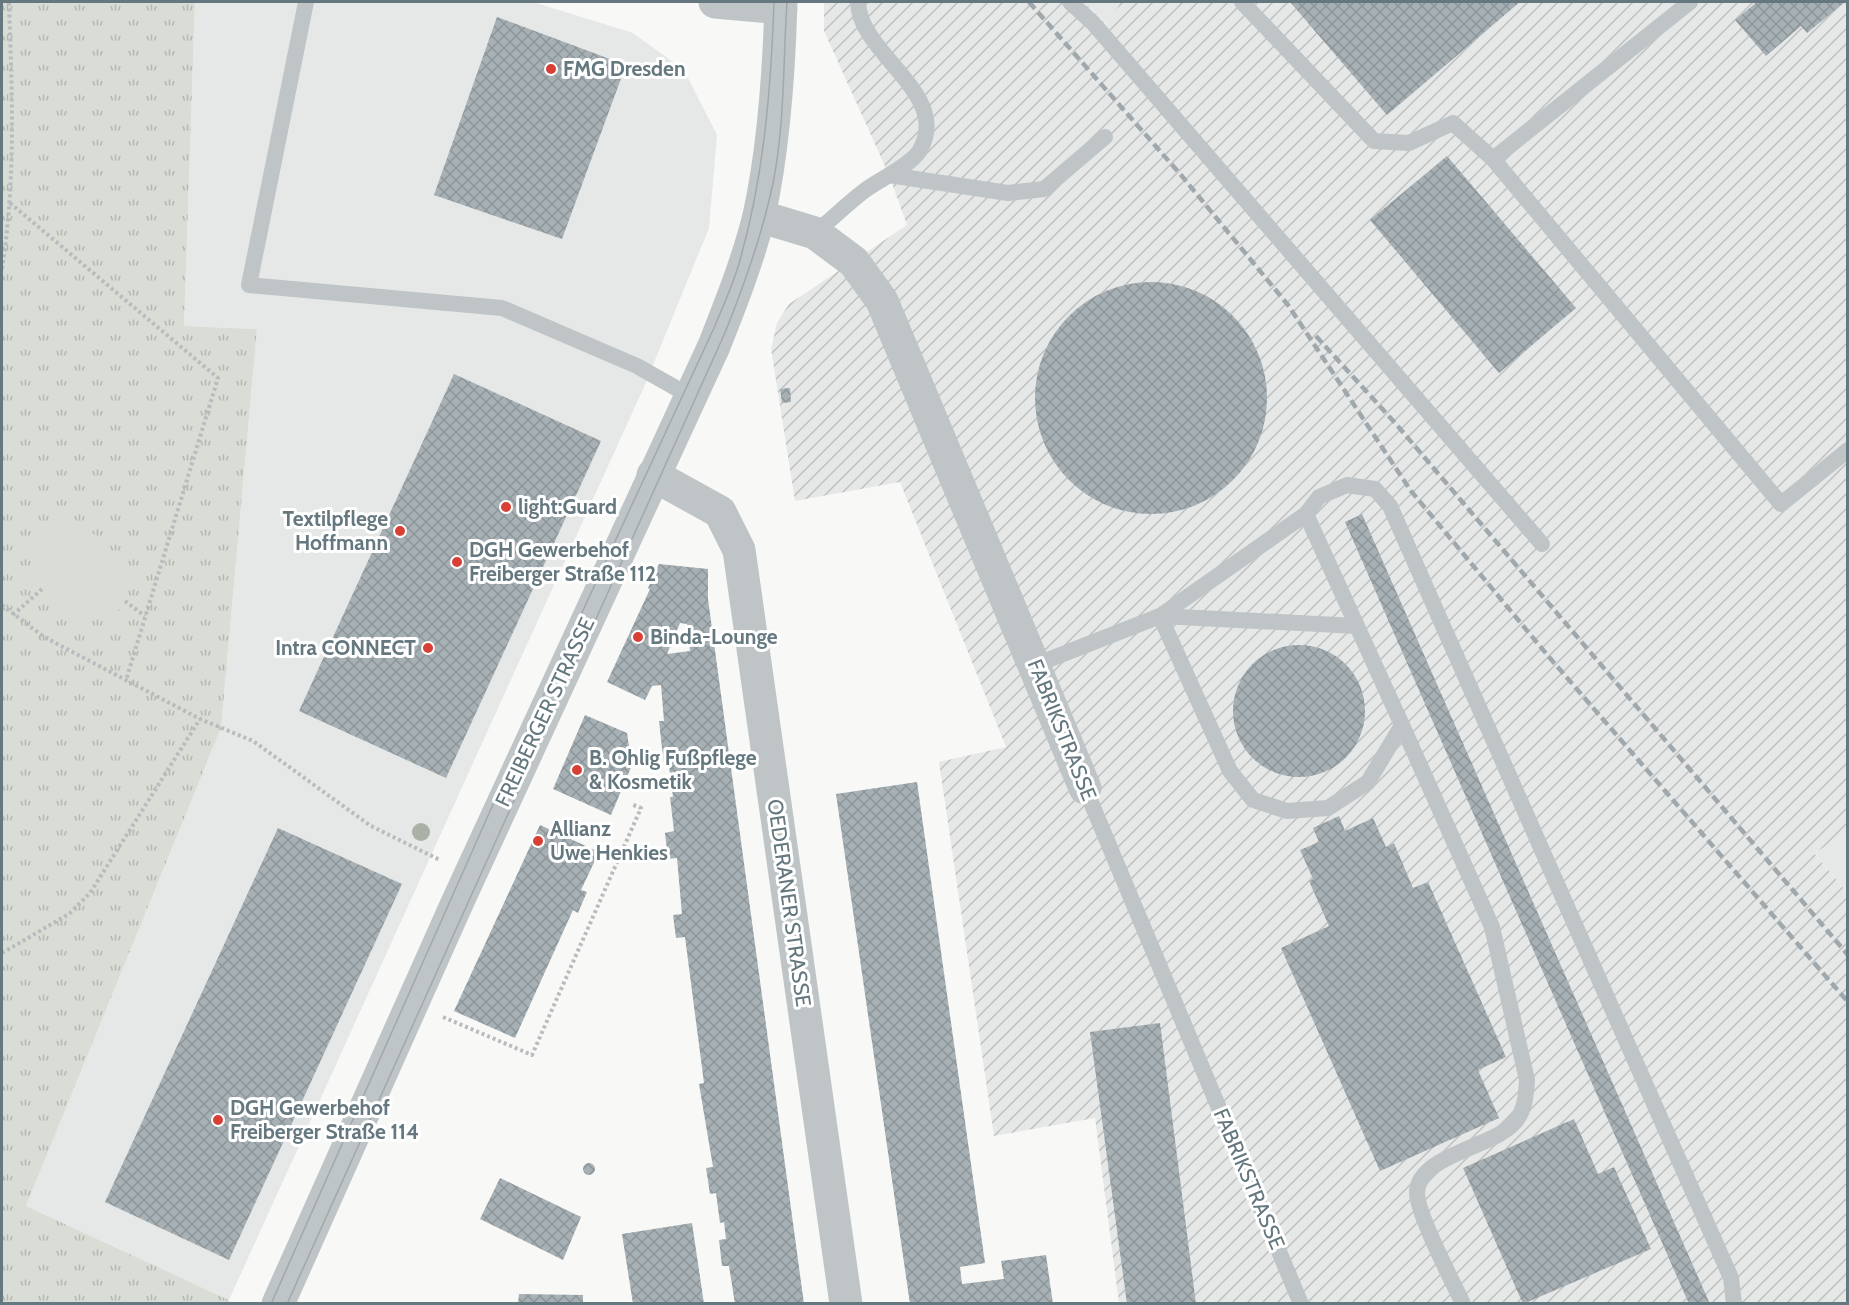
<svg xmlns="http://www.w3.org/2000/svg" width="1849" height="1305" font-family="Cabin,sans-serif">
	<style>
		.built { fill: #e6e8e7 }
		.industrial { fill: url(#industrial-furrows) }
		.grass { fill: url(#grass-tufts) }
		.pitch { fill: #d9ddd5 }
		.building { fill: url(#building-cross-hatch); fill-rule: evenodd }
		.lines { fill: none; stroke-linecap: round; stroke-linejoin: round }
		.path { stroke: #b8bcbe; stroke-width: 4; stroke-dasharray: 3 3; stroke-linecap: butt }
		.service { stroke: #bfc5c7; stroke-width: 16 }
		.minor { stroke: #bfc5c7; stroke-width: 33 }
		.tertiary { stroke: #bfc5c7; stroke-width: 33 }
		.tram { stroke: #9fa8ac; stroke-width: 1.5 }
		.rail { stroke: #9fa8ac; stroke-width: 4.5; stroke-dasharray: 9 4.5; stroke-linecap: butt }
		.tree { fill: #aab1a6 }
		.poi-dot { fill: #d84036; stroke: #fff; stroke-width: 2 }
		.labels { text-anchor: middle; stroke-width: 6; stroke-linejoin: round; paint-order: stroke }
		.poi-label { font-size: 21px; font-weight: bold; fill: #65787f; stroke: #fff; text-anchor: start }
		.street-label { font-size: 21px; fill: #65787f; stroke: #fff }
	</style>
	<defs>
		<pattern id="industrial-furrows" width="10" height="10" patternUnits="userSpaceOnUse" patternTransform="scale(1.5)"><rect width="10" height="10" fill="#e6e8e7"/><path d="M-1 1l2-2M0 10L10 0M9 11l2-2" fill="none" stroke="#bec1c0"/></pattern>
		<pattern id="grass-tufts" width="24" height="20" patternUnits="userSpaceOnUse" patternTransform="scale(1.5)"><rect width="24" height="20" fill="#d9ddd5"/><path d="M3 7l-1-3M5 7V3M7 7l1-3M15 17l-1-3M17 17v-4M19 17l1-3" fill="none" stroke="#b4b8b2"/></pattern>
		<pattern id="building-cross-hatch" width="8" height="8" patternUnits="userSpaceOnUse" patternTransform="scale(1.5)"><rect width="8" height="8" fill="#a7b1b5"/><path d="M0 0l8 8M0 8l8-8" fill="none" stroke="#8c9598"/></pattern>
	</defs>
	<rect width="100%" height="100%" fill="#f8f8f6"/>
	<!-- built -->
	<path class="built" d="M 195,2 L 533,2 L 633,33 L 684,70 L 717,135 L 709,228 L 644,387 L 229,1300 L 26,1206 L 221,728 L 257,329 L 184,326 Z
		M 1084,2 L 1121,2 L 1108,25 Z
		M 1847,833 L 1847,892 L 1814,853 Z"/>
	<!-- industrial -->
	<path class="industrial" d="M 824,2 L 1084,2 L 1107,25 L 1121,2 L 1847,2 L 1848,833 L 1814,853 L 1847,892 L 1847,1303 L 1119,1303 L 1095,1118 L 994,1136 L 939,762 L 1006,747 L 900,482 L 795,501 L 771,349 L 777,323 L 789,304 L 907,225 L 889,175 L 824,31 Z"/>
	<!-- grass -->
	<path class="grass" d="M 2,2 L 195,2 L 184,326 L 257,329 L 221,728 L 26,1206 L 229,1300 L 228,1304 L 2,1304 Z"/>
	<!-- pitch -->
	<path class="pitch" d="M 48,521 C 67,522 84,526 99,538 C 120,553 147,604 108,615 C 59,629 0,548 48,521 Z"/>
	<!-- building -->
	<path class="building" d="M 1290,2 L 1520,2 L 1387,115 Z
		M 1757,2 L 1845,2 L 1807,33 L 1801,26 L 1766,56 L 1735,20 Z
		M 497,17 L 626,65 L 562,239 L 434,195 Z
		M 1447,156 L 1576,308 L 1499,373 L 1370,220 Z
		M1035 398a116 116 0 1 1 232 0a116 116 0 1 1-232 0Z
		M 454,374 L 601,441 L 446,778 L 299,711 Z
		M 790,388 L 791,402 L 782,403 L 780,389 Z
		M 1362,514 L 1710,1304 L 1689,1304 L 1345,522 Z
		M 659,564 L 708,569 L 708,599 L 804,1304 L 735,1304 L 729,1266 L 722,1266 L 719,1240 L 726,1239 L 724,1222 L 720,1223 L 716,1193 L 710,1194 L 706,1168 L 713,1167 L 699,1084 L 704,1083 L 685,937 L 676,938 L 673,915 L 682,914 L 677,858 L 668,859 L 665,833 L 674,831 L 670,797 L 673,797 L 669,766 L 664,766 L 659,721 L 664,721 L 661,685 L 652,686 L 645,700 L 607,682 L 650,589 L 648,588 ZM 680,623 L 687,624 L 690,651 L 667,654 Z
		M1233 711a66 66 0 1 1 132 0a66 66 0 1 1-132 0Z
		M 585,715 L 627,733 L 630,753 L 626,762 L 632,765 L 611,815 L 553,789 Z
		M 917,782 L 985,1263 L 960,1267 L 962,1284 L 1004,1279 L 1001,1261 L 1046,1255 L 1053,1304 L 910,1304 L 836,794 Z
		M 1339,816 L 1345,831 L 1373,818 L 1386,847 L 1394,843 L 1413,888 L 1428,882 L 1506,1057 L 1478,1070 L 1499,1118 L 1380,1171 L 1281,948 L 1329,926 L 1309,881 L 1313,879 L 1300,850 L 1319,842 L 1313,828 Z
		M 540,825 L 599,852 L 581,890 L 587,892 L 583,901 L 578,913 L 573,910 L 515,1038 L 454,1011 Z
		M 278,828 L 402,884 L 229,1260 L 105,1202 Z
		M 1160,1023 L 1196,1304 L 1127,1304 L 1090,1032 Z
		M 1574,1119 L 1598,1174 L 1614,1167 L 1651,1249 L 1523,1304 L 1463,1168 Z
		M583 1169a6 6 0 1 1 12 0a6 6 0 1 1-12 0Z
		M 500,1178 L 581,1217 L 563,1260 L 480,1219 Z
		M 692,1223 L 704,1304 L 633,1304 L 622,1234 Z
		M 519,1294 L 583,1295 L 583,1304 L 518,1304 Z"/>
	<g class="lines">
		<!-- path -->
		<path class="path" d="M 10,203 L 218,378 L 126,680
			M 2,269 C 16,180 12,91 9,2
			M 125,601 L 145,616
			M 2,605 L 44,637 L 200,719 L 253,741 L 371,826 L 440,860
			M 13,615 L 42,589
			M 2,953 L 69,914 L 90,893 L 200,719
			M 443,1017 L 532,1055 L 641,808 L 631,804"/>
		<!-- service -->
		<path class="service" d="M 306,2 L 249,285 L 502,308 L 637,366 L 690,396
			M 1070,2 L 1093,23 L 1542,544
			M 1242,2 L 1374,141 L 1409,143 L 1453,123 L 1493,159 L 1690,2
			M 1493,159 L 1781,504 L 1848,450
			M 889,175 L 1008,193 L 1044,189 L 1105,137
			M 815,233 C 832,219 847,204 864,191 C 878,180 912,165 920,150 C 952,94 859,54 858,2
			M 1306,514 L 1319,497 L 1347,485 L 1375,489 L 1390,506 L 1731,1278 L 1734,1304
			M 1357,626 L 1160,616 L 1230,771 L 1253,800 L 1287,811 L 1328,808 L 1368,782 L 1402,725 L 1492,927 L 1527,1080 C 1526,1096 1525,1111 1514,1123 C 1494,1147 1417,1155 1417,1193 C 1418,1216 1452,1280 1463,1304
			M 1035,665 L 1160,616 L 1306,514 L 1402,725
			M 1085,788 L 1301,1304"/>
		<!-- minor -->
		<path class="minor" d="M 759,216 L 815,233 L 854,262 L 882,301 L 1085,788
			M 653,475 L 720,512 L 739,550 L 846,1304"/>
		<!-- tertiary -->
		<path class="tertiary" d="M 715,2 L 781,8
			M 278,1304 L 458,901 L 714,346 C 731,303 748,260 759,216 C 774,147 779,72 781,2"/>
		<!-- tram -->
		<path class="tram" d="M 271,1304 L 495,800 L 714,328 C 723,306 734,283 740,260 C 764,176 771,88 774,2
			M 287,1304 L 724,335 C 744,286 762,236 773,183 C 785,123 783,62 787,2"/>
		<!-- rail -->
		<path class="rail" d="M 1029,2 L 1181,175 L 1288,305 L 1411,491 L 1549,657 L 1848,1002
			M 1316,336 L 1396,424 L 1848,955"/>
	</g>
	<!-- trees -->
	<circle class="tree" cx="421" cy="832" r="9"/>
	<!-- markers -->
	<g class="poi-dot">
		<circle cx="551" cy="69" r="6"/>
		<circle cx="506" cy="507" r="6"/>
		<circle cx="400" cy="531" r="6"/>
		<circle cx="457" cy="562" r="6"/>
		<circle cx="638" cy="637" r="6"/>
		<circle cx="428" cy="648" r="6"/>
		<circle cx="577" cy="770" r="6"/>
		<circle cx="538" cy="841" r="6"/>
		<circle cx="218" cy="1120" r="6"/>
	</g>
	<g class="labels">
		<!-- poi labels -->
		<g class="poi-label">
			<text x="563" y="76">FMG Dresden</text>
			<text x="518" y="514">light:Guard</text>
			<text x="388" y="526" text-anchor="end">Textilpflege<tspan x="388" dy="24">Hoffmann</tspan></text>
			<text x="469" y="557">DGH Gewerbehof<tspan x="469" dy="24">Freiberger Straße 112</tspan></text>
			<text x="650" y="644">Binda-Lounge</text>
			<text x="416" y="655" text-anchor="end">Intra CONNECT</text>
			<text x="589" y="765">B. Ohlig Fußpflege<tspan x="589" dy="24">&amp; Kosmetik</tspan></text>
			<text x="550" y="836">Allianz<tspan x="550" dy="24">Uwe Henkies</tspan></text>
			<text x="230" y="1115">DGH Gewerbehof<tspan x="230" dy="24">Freiberger Straße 114</tspan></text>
		</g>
		<!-- street labels -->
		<g class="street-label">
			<text transform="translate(545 712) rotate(-65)" y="7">FREIBERGER STRASSE</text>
			<text transform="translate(1062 730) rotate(68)" y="7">FABRIKSTRASSE</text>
			<text transform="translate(789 903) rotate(82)" y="7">OEDERANER STRASSE</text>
			<text transform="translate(1249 1179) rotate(67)" y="7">FABRIKSTRASSE</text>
		</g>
	</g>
	<!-- border -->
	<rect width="1849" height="1305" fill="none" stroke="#65787f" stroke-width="6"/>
</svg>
